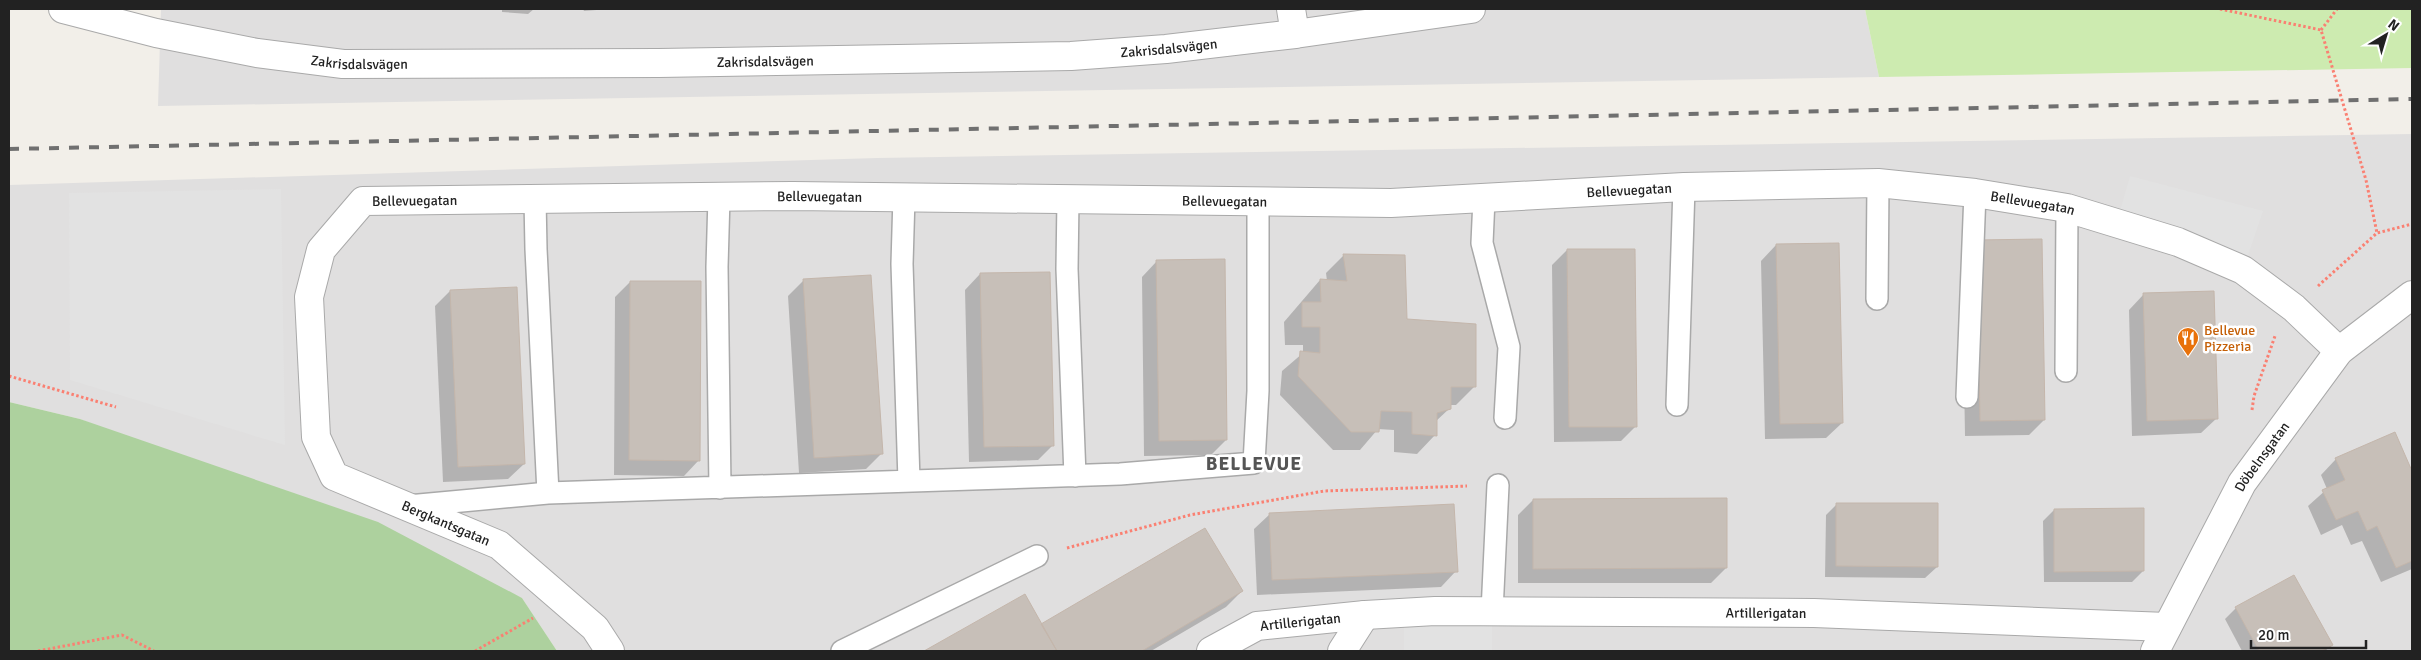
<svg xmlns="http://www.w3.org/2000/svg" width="2421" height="660" font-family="Signika,sans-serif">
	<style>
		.residential { fill: #e0dfdf }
		.grass { fill: #cdebb0 }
		.forest { fill: #add19e }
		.parking { fill: #e2e2e2 }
		.shadow { fill: #0003 }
		.building { fill: #c7bfb8; stroke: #c4b6ab }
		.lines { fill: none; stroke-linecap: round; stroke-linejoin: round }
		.lane-casing { stroke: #a9a9a9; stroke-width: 24 }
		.street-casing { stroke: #a9a9a9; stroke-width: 30 }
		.path { stroke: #fa8072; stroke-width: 3; stroke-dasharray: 2.5 2.5; stroke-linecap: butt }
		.lane { stroke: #fff; stroke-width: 21 }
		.street { stroke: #fff; stroke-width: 28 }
		.rail { stroke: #707070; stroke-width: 4; stroke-dasharray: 10 10; stroke-linecap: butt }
		.labels { text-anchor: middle; stroke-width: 5; stroke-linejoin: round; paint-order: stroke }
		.street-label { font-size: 14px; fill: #222; stroke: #fff }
		.food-label { font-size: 14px; fill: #c56008; stroke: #fff; text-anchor: start }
		.district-label { font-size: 19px; font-weight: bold; letter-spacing: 1px; fill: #555; stroke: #fff }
	</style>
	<rect width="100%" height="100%" fill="#f2efe9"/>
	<!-- residential -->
	<path class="residential" d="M 161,9 L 1865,9 L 1879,77 L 158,106 Z
		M 2412,134 L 2412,651 L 557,651 L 522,598 L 80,419 L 9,402 L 9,185 L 877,158 Z"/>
	<!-- grass -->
	<path class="grass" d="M 1865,9 L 2412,9 L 2412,68 L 1879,77 Z"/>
	<!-- forest -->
	<path class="forest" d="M 9,402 L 80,419 L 378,522 L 522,598 L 557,651 L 9,651 Z"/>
	<!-- parking -->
	<path class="parking" d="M 2130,176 L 2263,211 L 2243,270 L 2117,222 Z
		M 281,189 L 285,445 L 70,380 L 69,193 Z
		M 1492,612 L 1492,651 L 1404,651 L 1404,613 Z"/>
	<!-- shadow -->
	<path class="shadow" d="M 502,9 L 534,9 L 528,14 L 502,12 Z
		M 583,9 L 609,9 L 584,11 Z
		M 1776,245 L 1842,423 L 1826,438 L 1765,439 L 1761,261 Z
		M 1567,250 L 1636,426 L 1621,441 L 1554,442 L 1552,265 Z
		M 1344,255 L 1406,321 L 1474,387 L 1456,405 L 1450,405 L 1450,408 L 1435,422 L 1435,435 L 1417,454 L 1394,452 L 1394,430 L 1378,429 L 1360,450 L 1333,450 L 1280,395 L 1282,371 L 1303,353 L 1303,345 L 1285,345 L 1284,322 L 1320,280 L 1327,281 L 1326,273 Z
		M 1962,257 L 2044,420 L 2029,435 L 1965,436 Z
		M 1157,261 L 1226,440 L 1211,455 L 1144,456 L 1142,277 Z
		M 980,274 L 1053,445 L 1038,460 L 969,462 L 965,290 Z
		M 804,280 L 881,454 L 866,469 L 799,473 L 788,296 Z
		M 630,282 L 699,460 L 684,476 L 614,475 L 615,297 Z
		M 450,291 L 524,464 L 508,479 L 443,482 L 435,306 Z
		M 2144,294 L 2217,418 L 2201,433 L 2132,436 L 2129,310 Z
		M 2394,433 L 2412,474 L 2412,569 L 2381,582 L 2362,541 L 2351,545 L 2342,525 L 2321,535 L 2308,506 L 2327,489 L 2321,475 L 2336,459 Z
		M 1533,500 L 1726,568 L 1711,583 L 1518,583 L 1518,515 Z
		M 1837,504 L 1937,567 L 1925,578 L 1825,577 L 1826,515 Z
		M 2054,510 L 2143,571 L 2132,582 L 2044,582 L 2043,521 Z
		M 1270,514 L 1456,571 L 1441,587 L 1257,595 L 1254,529 Z
		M 1242,591 L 1226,607 L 1151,651 L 927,651 L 1024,596 L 1041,626 Z
		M 2236,608 L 2332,645 L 2325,651 L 2242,651 L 2225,619 Z"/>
	<!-- building -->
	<path class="building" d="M 2042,239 L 2045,420 L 1980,421 L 1977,240 Z
		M 1839,243 L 1843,423 L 1780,424 L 1776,244 Z
		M 1567,249 L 1635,249 L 1637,427 L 1569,427 Z
		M 1343,254 L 1405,255 L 1407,319 L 1476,324 L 1476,387 L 1451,387 L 1451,409 L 1437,413 L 1437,436 L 1412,434 L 1412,412 L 1381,411 L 1379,432 L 1351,432 L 1298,376 L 1300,351 L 1320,353 L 1320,327 L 1302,327 L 1302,302 L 1321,302 L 1320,279 L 1347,281 Z
		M 1225,259 L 1227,440 L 1159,441 L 1156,260 Z
		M 1050,272 L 1054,446 L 984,447 L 980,273 Z
		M 871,275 L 883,454 L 814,458 L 803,279 Z
		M 630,281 L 701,281 L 700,461 L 629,460 Z
		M 517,287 L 525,464 L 458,467 L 450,290 Z
		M 2214,291 L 2218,419 L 2147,421 L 2143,293 Z
		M 2395,432 L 2412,471 L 2412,561 L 2396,568 L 2377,526 L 2367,531 L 2358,511 L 2336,520 L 2322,490 L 2345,480 L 2335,458 Z
		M 1727,498 L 1727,568 L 1533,569 L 1533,499 Z
		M 1836,503 L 1938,503 L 1938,567 L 1836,566 Z
		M 1454,504 L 1458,572 L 1272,580 L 1269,513 Z
		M 2144,508 L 2144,571 L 2054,572 L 2054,509 Z
		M 1205,528 L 1243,591 L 1142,651 L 1057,651 L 1041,624 Z
		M 2294,575 L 2333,645 L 2322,651 L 2259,651 L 2235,607 Z
		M 1025,594 L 1057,651 L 924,651 Z"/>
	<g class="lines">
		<!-- lane casing -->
		<g class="lane-casing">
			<path id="lane" d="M 719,197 L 717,267 L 720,488
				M 904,197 L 902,264 L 909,481
				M 535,199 L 536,249 L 548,493
				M 1068,199 L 1067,269 L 1075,476
				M 1484,199 L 1482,243 L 1509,347 L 1505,418
				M 1877,299 L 1878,183
				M 2066,371 L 2067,208
				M 1967,397 L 1975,193
				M 1677,405 L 1684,187
				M 408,506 L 548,493 L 1120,474 L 1254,463 L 1258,391 L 1258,202
				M 1492,612 L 1498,485
				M 842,651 L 1037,556"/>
		</g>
		<!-- street casing -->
		<g class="street-casing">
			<g id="street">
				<path id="s1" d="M 63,9 L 156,33 L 257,53 L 343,64 L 659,63 L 1071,56 L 1166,49 L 1295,34 L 1471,9"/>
				<path d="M 1291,9 L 1295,34"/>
				<path id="s2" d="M 610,651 L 595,628 L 499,545 L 334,476 L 316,437 L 309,297 L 321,250 L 363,201 L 793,196 L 1391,203 L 1684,187 L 1878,183 L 1975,193 L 2067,208 L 2178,242 L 2243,270 L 2294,308 L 2339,351"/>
				<path id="s3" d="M 1211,651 L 1257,626 L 1365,615 L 1435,611 L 1814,613 L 2167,627"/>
				<path d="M 1342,651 L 1365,615"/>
				<path id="s4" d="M 2155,651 L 2242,483 L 2339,351 L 2412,295"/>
			</g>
		</g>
		<!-- path -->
		<path class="path" d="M 2220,9 L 2321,30 L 2366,180 L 2377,233
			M 2321,30 L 2337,9
			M 2318,286 L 2377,233 L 2412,224
			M 9,376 L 116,407
			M 2252,410 L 2254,396 L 2275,336
			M 1067,548 L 1190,515 L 1324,491 L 1467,486
			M 38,651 L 122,635 L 154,651
			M 475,651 L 533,618"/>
		<!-- lane -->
		<use href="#lane" class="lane"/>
		<!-- street -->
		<use href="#street" class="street"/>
		<!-- rail -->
		<path class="rail" d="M 9,149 L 2412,99"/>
	</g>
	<!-- icons -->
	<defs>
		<g id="restaurant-pin" transform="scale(1.125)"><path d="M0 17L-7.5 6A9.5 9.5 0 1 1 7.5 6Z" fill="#e8710a" stroke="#fff"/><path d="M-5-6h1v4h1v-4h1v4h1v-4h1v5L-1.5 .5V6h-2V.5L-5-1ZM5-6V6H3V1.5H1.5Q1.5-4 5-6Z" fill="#fff"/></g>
	</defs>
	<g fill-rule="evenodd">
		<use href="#restaurant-pin" x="2188" y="338"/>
	</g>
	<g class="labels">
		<!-- street labels -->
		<g class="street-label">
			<text dy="5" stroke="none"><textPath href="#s1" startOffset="1112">Zakrisdalsvägen</textPath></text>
			<text dy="5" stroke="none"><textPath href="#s1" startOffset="708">Zakrisdalsvägen</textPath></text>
			<text dy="5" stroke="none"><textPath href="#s1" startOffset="302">Zakrisdalsvägen</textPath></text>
			<text dy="5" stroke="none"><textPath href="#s2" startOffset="1896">Bellevuegatan</textPath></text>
			<text dy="5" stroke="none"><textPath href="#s2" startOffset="1086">Bellevuegatan</textPath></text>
			<text dy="5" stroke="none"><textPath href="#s2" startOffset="681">Bellevuegatan</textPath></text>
			<text dy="5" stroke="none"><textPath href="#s2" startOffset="1491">Bellevuegatan</textPath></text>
			<text dy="5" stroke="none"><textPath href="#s2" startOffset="2301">Bellevuegatan</textPath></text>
			<text dy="5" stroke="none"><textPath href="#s4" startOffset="222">Döbelnsgatan</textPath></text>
			<text transform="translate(446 523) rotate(23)" y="5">Bergkantsgatan</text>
			<text dy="5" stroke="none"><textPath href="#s3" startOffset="562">Artillerigatan</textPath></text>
			<text dy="5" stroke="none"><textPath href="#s3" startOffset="96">Artillerigatan</textPath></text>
		</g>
		<!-- food labels -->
		<g class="food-label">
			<text x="2204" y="335">Bellevue<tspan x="2204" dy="16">Pizzeria</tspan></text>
		</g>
		<!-- district labels -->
		<g class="district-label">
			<text x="1254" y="470">BELLEVUE</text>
		</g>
	</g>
	<!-- border -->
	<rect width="2421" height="660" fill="none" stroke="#222222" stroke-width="20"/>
	<!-- north arrow -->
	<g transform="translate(2386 35) rotate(38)" stroke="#ffffff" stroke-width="4" paint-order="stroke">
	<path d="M0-4L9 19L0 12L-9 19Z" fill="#222222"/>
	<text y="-8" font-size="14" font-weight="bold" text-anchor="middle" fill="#222222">N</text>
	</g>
	<!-- scale -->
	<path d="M2251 640v8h115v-8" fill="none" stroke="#222222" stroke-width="2.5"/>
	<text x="2258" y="640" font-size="15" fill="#222222" stroke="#ffffff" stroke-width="4" paint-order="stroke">20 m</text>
</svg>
